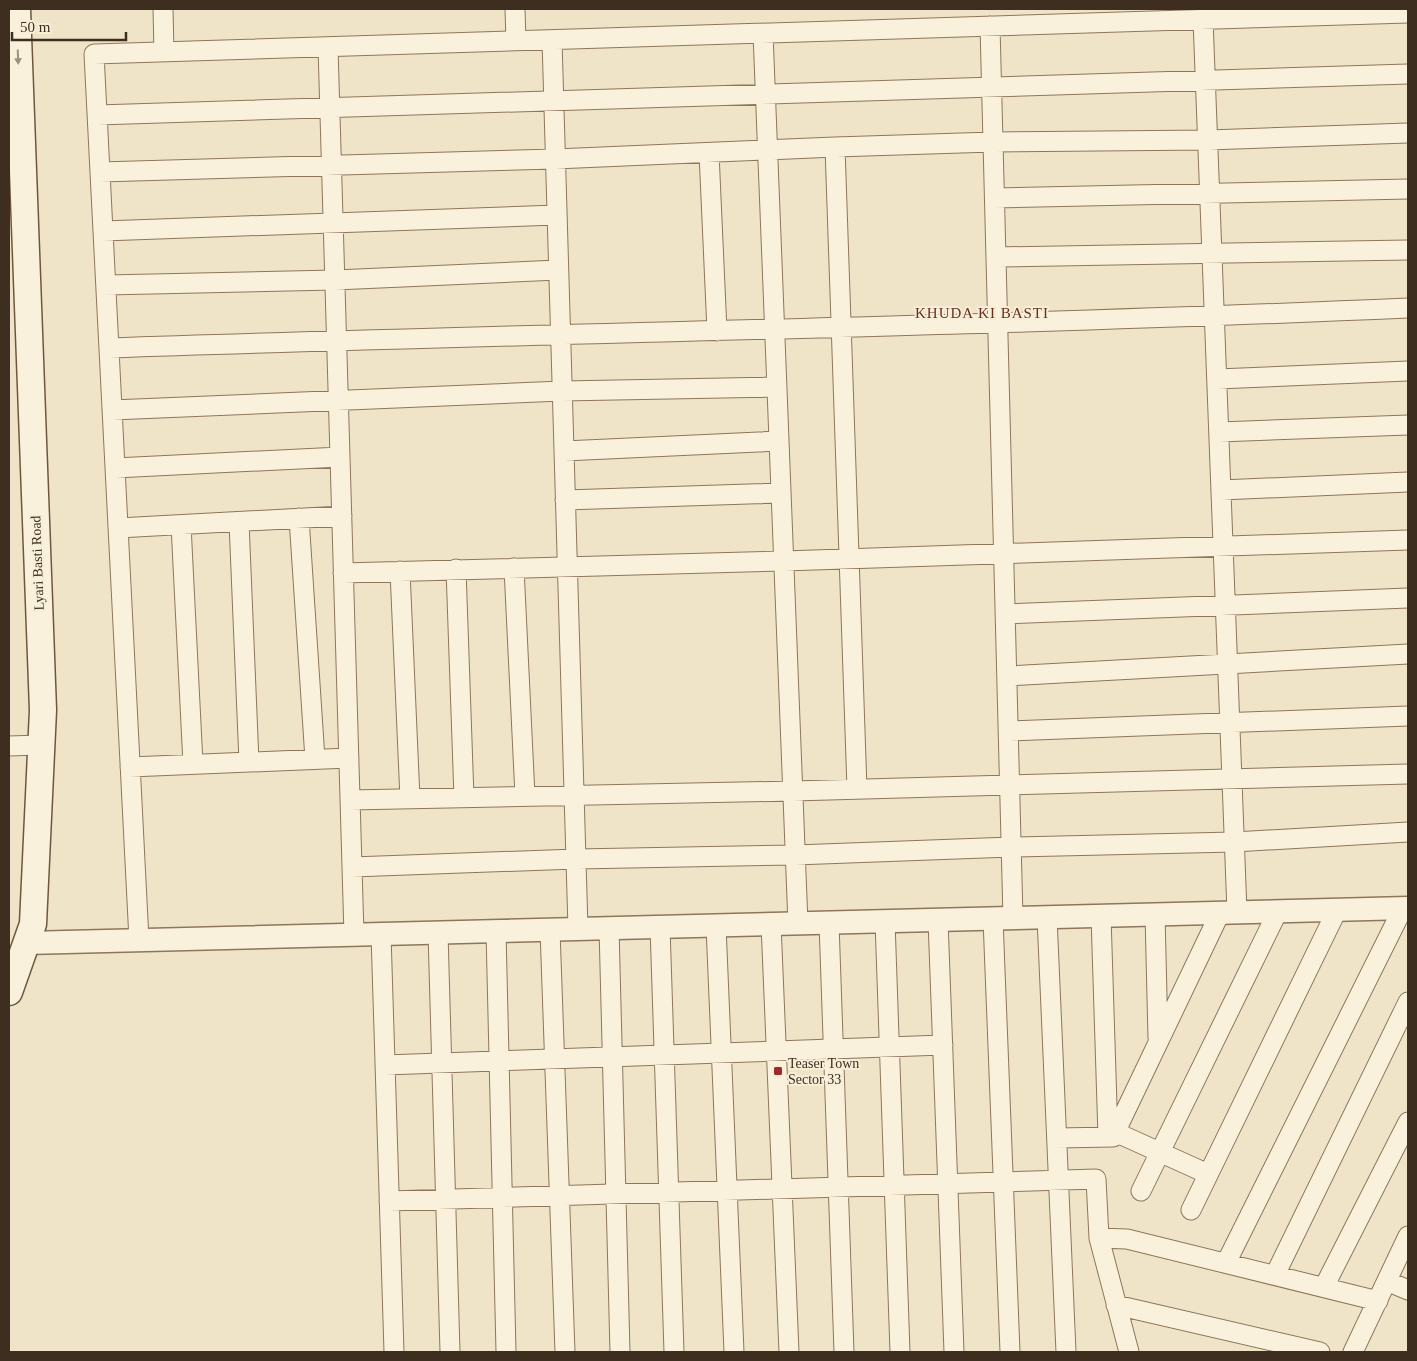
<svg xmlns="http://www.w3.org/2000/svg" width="1417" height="1361" font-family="'Times New Roman',serif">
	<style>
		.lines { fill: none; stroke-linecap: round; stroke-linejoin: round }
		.minor-casing { stroke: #8d765c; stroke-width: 21 }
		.tertiary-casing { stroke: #8d765c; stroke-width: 25 }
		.secondary-casing { stroke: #6f573f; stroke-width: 29 }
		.minor { stroke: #faf1dc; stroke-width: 19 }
		.tertiary { stroke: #faf1dc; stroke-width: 22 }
		.secondary { stroke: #faf1dc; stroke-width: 26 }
		.oneway { fill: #9c907e }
		.poi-dot { fill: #9e2a2b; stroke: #f7eed8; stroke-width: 2 }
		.labels { text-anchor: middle; stroke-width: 4; stroke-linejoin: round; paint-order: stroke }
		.street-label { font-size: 14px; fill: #3d2e20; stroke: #f7eed8 }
		.poi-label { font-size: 14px; fill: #3d2e20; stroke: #f7eed8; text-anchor: start }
		.neighbourhood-label { font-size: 15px; letter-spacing: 1px; fill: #6b2e1e; stroke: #f7eed8 }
	</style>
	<rect width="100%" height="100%" fill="#f0e4c8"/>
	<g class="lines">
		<!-- minor casing -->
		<g class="minor-casing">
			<path id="minor" d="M 163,9 L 164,52
				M 515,9 L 516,41
				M 1203,19 L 1237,912
				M 990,26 L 1013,918
				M 763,33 L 798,924
				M 552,40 L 578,929
				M 328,47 L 354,935
				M 97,115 L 1408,74
				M 835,147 L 857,789
				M 709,153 L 717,331
				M 100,172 L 555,159 L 835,147 L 993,142 L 1208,140 L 1408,133
				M 995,198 L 1408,189
				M 103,231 L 557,215
				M 996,257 L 1408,250
				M 106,285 L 335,280 L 558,270
				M 109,348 C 542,333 975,327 1408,308
				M 1217,379 L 1408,371
				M 112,410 L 562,391 L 777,387
				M 1219,432 L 1408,425
				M 564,451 L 779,441
				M 115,468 L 340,457
				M 1221,490 L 1408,482
				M 565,500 L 781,493
				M 299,518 L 315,759
				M 239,522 L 249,762
				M 181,525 L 193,764
				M 118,528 L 342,516
				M 514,568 L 525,796
				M 456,569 L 464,798
				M 400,571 L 410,799
				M 343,573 L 784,561 L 1408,540
				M 1005,614 L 1408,598
				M 1007,676 L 1408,654
				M 1008,731 L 1408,716
				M 9,746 L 41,745
				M 130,767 L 349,758
				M 350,800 L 793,791 L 1408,774
				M 352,867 L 576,859 L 795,855 L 1011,847 L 1234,842 L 1408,832
				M 1155,914 L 1158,1038
				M 1101,916 L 1108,1137
				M 1047,917 L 1066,1352
				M 993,919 L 1010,1352
				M 938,920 L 954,1352
				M 885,921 L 900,1352
				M 829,923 L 844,1352
				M 771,924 L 789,1352
				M 716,926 L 734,1352
				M 660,927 L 674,1352
				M 609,928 L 620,1352
				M 550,930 L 565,1352
				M 496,931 L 506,1352
				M 438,933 L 450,1352
				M 381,934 L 394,1352
				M 139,940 L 94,54 L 1408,13
				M 385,1065 L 943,1045
				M 1115,1132 L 1208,1174
				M 1057,1138 L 1113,1137 L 1220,913
				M 1141,1191 L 1278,911
				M 389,1201 L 1096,1179 L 1099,1238 L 1129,1352
				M 1191,1210 L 1337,910
				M 1099,1238 L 1127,1239 L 1378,1301
				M 1226,1263 L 1403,908
				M 1275,1275 L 1408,1002
				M 1387,1281 L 1408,1290
				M 1324,1287 L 1408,1122
				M 1116,1305 L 1320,1352
				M 1353,1352 L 1408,1236"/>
		</g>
		<!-- tertiary casing -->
		<g class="tertiary-casing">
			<path id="tertiary" d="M 26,943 L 1408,908"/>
		</g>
		<!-- secondary casing -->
		<g class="secondary-casing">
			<path id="secondary" d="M 9,992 L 33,924 L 43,710 L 17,9"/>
		</g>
		<!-- minor -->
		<use href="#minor" class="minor"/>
		<!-- tertiary -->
		<use href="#tertiary" class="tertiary"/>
		<!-- secondary -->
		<use href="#secondary" class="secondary"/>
	</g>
	<!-- one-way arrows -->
	<defs><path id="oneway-solid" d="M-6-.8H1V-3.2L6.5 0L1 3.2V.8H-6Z" transform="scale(1.25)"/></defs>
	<use class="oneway" href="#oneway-solid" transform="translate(18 57) rotate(88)"/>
	<!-- markers -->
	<rect class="poi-dot" x="773" y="1066" width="10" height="10" rx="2.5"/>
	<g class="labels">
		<!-- street labels -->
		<g class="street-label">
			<text transform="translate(37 563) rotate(-92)" y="5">Lyari Basti Road</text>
		</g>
		<!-- poi labels -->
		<g class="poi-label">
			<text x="788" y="1068">Teaser Town<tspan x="788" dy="16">Sector 33</tspan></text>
		</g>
		<!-- neighbourhood labels -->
		<g class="neighbourhood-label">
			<text x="982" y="318">KHUDA KI BASTI</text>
		</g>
	</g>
	<!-- border -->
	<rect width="1417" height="1361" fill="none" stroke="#3d2e20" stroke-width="20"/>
	<!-- scale -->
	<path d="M12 32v8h114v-8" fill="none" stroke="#3d2e20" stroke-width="2.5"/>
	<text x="20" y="32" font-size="15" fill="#3d2e20" stroke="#f7eed8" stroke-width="4" paint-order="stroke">50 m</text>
</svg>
